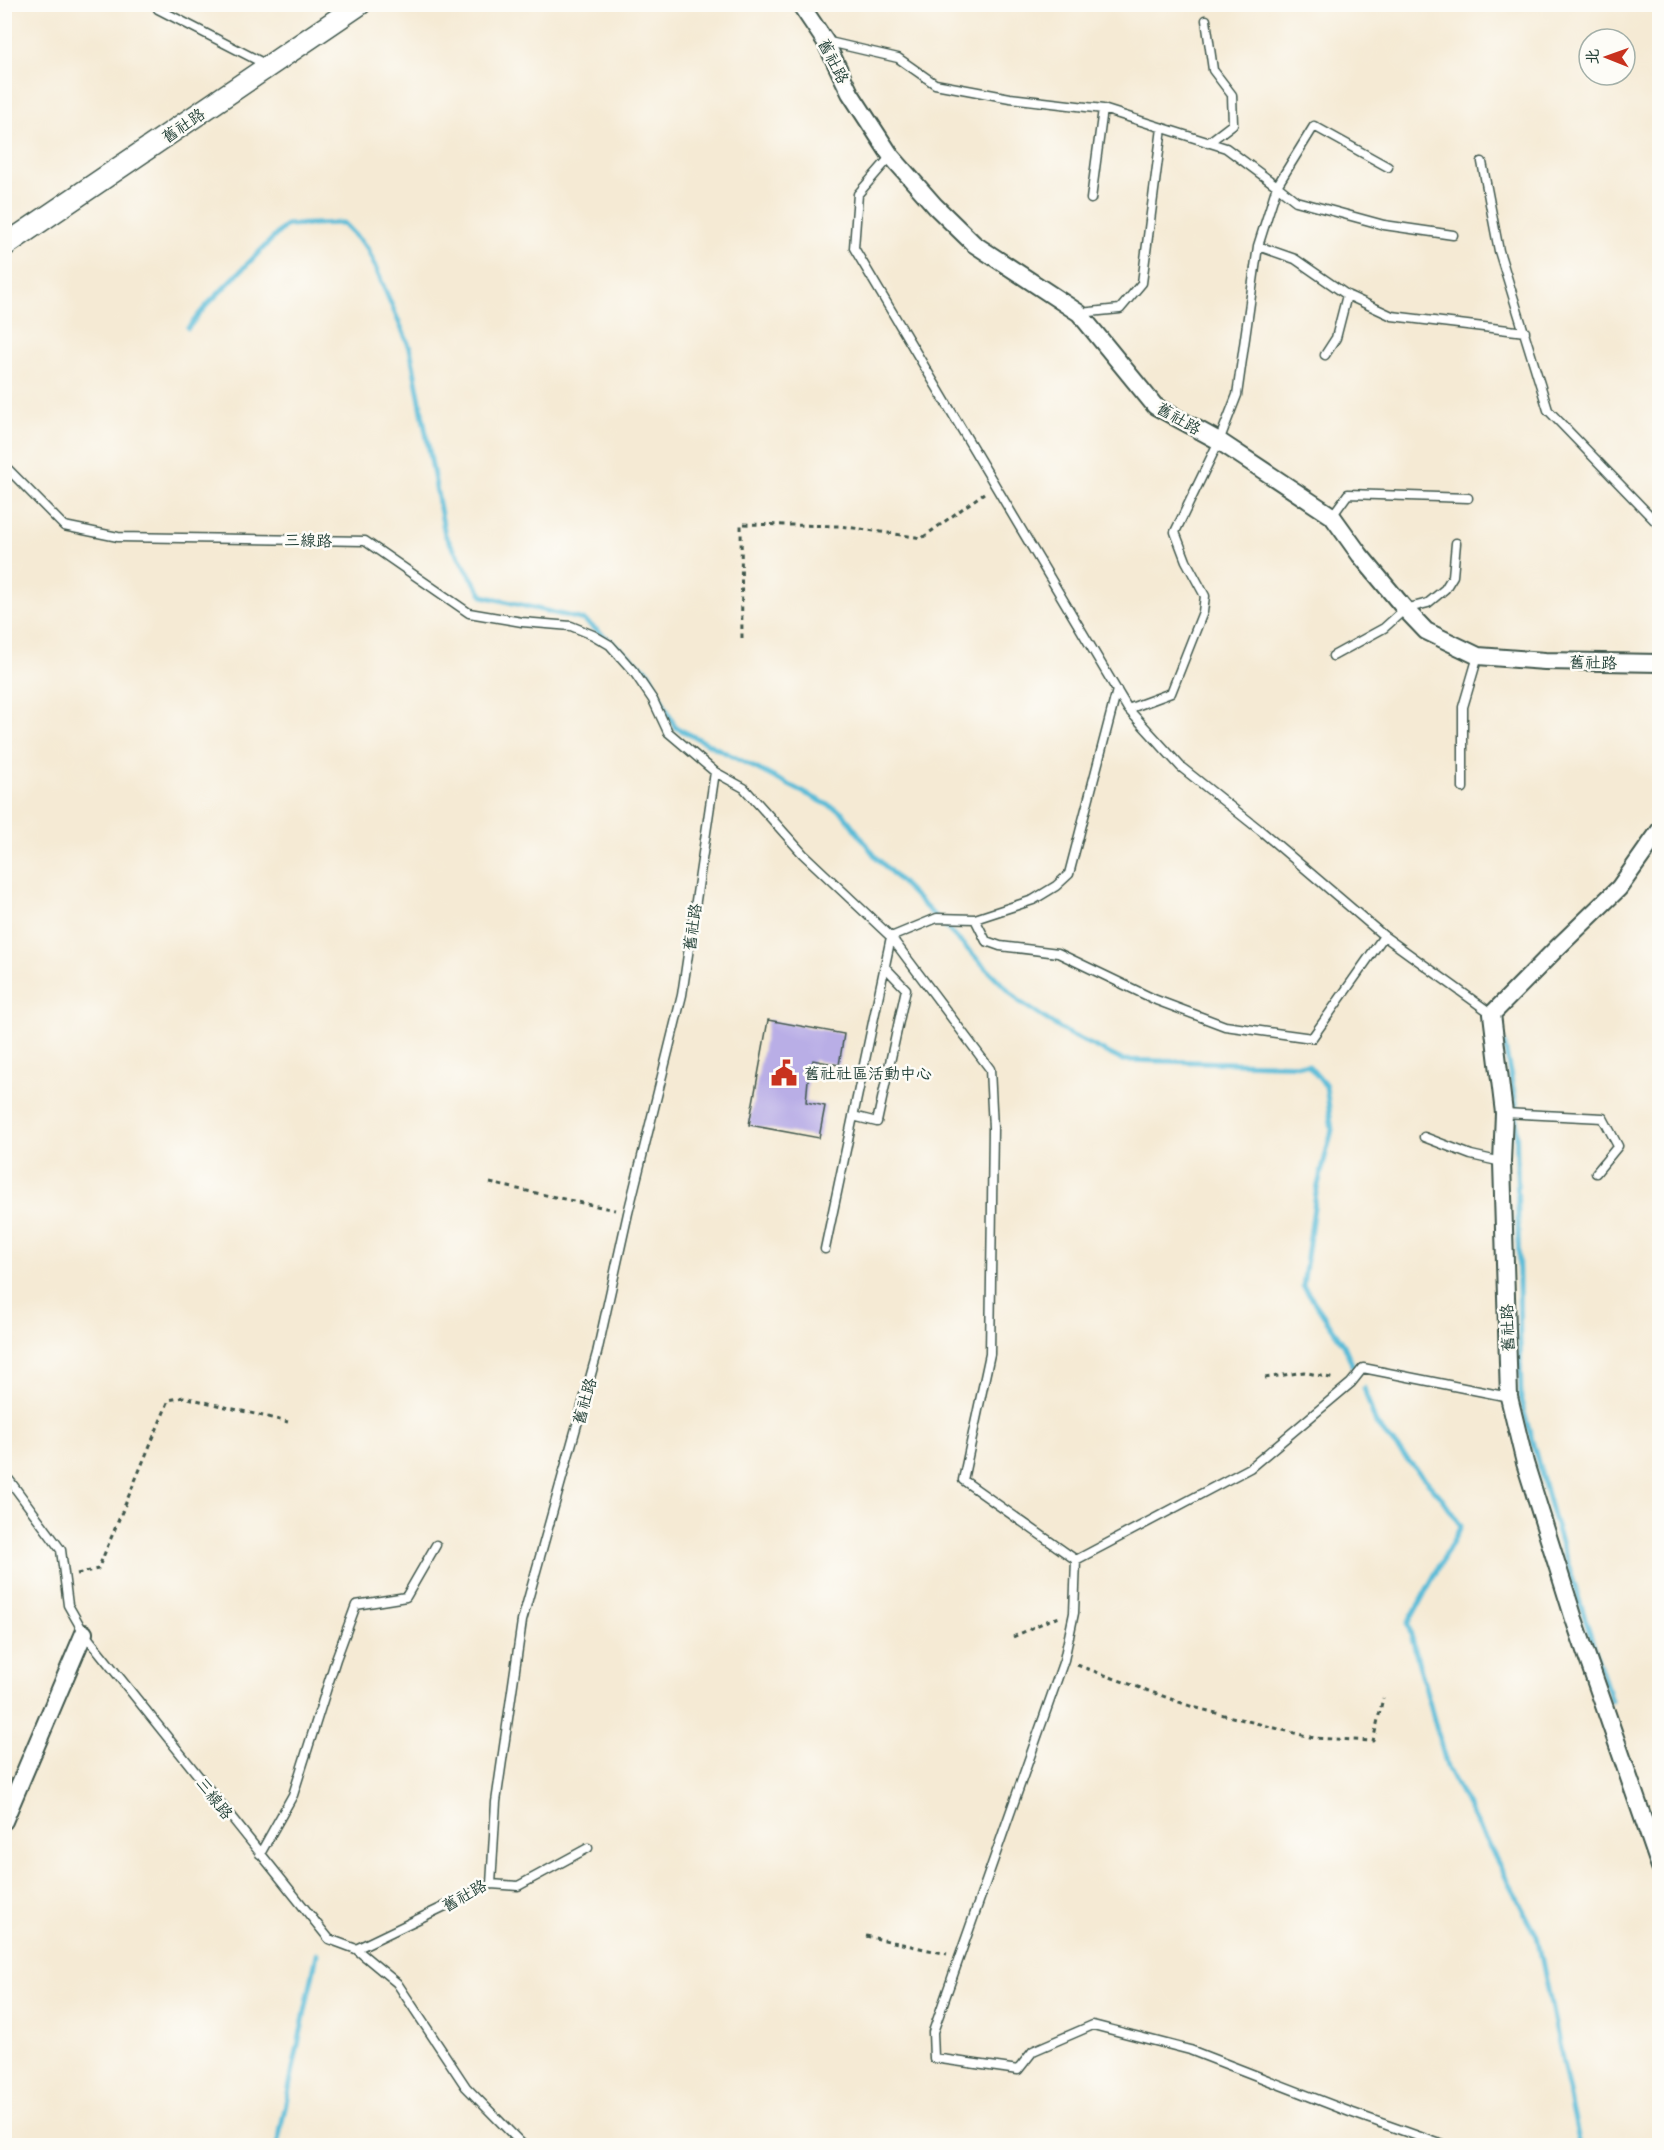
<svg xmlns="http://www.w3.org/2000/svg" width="1664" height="2150" font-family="Kalam,'LXGW WenKai TC',sans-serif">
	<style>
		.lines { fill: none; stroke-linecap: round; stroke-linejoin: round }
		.stream { stroke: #59bbd7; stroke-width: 5 }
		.building { fill: #b9aee6 }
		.service-casing { stroke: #3f574c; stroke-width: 11 }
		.minor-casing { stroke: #3f574c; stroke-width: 20 }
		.tertiary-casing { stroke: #3f574c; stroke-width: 24 }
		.path { stroke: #3f574c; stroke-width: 3; stroke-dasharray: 4.5 4.5; stroke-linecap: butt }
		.service { stroke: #fff; stroke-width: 8 }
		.minor { stroke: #fff; stroke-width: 16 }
		.tertiary { stroke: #fff; stroke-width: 21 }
		.labels { text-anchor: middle; stroke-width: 5; stroke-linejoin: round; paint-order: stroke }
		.street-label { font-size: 16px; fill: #1f3d34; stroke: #fdfcf7 }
		.poi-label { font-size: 16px; fill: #1f3d34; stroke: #fdfcf7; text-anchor: start }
	</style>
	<rect width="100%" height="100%" fill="#fdfcf7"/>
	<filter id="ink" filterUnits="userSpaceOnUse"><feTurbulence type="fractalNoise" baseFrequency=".0167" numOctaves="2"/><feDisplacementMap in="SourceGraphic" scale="12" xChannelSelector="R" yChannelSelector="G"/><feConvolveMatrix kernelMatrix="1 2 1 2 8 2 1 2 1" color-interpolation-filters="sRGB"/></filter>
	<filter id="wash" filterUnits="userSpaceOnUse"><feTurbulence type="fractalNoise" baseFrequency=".008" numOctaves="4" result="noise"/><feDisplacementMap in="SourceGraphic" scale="24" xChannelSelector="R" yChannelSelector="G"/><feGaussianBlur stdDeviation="1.35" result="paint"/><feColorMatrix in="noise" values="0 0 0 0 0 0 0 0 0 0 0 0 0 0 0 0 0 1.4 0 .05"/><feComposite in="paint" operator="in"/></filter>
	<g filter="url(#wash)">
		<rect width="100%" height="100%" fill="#f5ead4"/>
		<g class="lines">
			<!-- stream -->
			<path class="stream" d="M 188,328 L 206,306 L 286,225 L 343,223 L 367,248 L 410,348 L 445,535 L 483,596 L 584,620 L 648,671 L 675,727 L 842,812 L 875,856 L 1020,1002 L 1067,1033 L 1122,1060 L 1308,1065 L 1326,1086 L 1332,1130 L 1316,1193 L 1303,1286 L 1344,1345 L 1353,1366
				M 1504,1042 L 1516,1103 L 1521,1401 L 1555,1523 L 1611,1701
				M 1364,1388 L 1376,1424 L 1440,1496 L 1461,1526 L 1408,1624 L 1447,1767 L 1537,1936 L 1580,2146
				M 277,2146 L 317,1954"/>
		</g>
		<g id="blocks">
			<!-- building -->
			<path class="building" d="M 768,1020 L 844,1034 L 839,1065 L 813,1060 L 808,1080 L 806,1102 L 825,1106 L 819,1138 L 749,1125 Z"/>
		</g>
	</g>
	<g filter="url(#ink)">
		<use href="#blocks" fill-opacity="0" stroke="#3f574c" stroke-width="1.5"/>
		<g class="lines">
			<!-- service casing -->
			<g class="service-casing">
				<path id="service" d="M 156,4 L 158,9 L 267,65
					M 1206,20 L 1213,70 L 1232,95 L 1233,124 L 1208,143
					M 825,41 L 898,58 L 935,84 L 1010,98 L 1103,109 L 1226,148 L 1277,186 L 1296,201 L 1384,225 L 1453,235
					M 891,156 L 858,194 L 854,248 L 1128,709 L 1181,767 L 1260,830 L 1384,936 L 1492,1014
					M 1482,162 L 1499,251 L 1548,410 L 1660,526
					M 1091,199 L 1103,109
					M 1258,246 L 1295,259 L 1347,295 L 1392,316 L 1525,332
					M 1080,313 L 1120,309 L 1142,283 L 1162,128
					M 1325,355 L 1336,338 L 1347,295
					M 4,465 L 64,526 L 118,537 L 365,541 L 469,613 L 522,622 L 571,626 L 593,635 L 610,645 L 634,672 L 653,700 L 668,732 L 715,772 L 744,788 L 803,854 L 891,937 L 990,1069 L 993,1128 L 990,1354 L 963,1480 L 1076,1560 L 1250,1468 L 1351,1383 L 1363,1368 L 1509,1397
					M 1332,516 L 1348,494 L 1468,498
					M 1333,656 L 1384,628 L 1405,609 L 1428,603 L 1445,589 L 1453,576 L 1456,543
					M 1128,709 L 1171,693 L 1203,612 L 1205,596 L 1186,561 L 1175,532 L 1219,441 L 1237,395 L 1258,246 L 1277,186 L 1314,126 L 1388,167
					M 1463,788 L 1463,707 L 1478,656
					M 975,919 L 986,941 L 1000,946 L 1058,953 L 1156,1000 L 1225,1026 L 1312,1038 L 1384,936
					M 1504,1113 L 1603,1118 L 1618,1146 L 1596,1173
					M 853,1116 L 877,1122 L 906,989 L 885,967
					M 1424,1137 L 1471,1155 L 1502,1162
					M 825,1249 L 891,937 L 937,918 L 975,919 L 1033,900 L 1056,886 L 1069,874 L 1117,690
					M 4,1473 L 61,1550 L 68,1605 L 84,1633 L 329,1939 L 356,1949 L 397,1983 L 466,2087 L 524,2146
					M 1076,1560 L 1074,1613 L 1064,1660 L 933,2032 L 934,2058 L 1018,2070 L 1033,2051 L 1093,2025 L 1190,2050 L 1350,2112 L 1446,2146
					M 260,1854 L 293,1795 L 336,1659 L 356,1605 L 406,1597 L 436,1545
					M 491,1884 L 518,1886 L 588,1848
					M 356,1949 L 491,1884 L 496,1802 L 522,1621 L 597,1353 L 628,1213 L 682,995 L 715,772"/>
			</g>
			<!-- minor casing -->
			<g class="minor-casing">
				<path id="minor" d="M 800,4 L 825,41 L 850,93 L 891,156 L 935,206 L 974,244 L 1079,313 L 1155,406 L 1219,441 L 1332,516 L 1360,555 L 1405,609 L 1426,631 L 1478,656 L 1545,661 L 1660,663
					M 1660,830 L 1619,888 L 1556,949 L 1492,1014 L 1504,1113 L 1502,1162 L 1509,1397 L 1525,1463 L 1574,1619 L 1660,1867
					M 4,1821 L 84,1633"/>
			</g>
			<!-- tertiary casing -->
			<g class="tertiary-casing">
				<path id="tertiary" d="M 4,246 L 360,4"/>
			</g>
			<!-- path -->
			<path class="path" d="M 742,638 L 741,524 L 840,526 L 922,538 L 984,493
				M 490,1183 L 615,1210
				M 1265,1378 L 1304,1372 L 1335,1379
				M 77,1574 L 98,1569 L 169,1400 L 184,1397 L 288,1422
				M 1013,1637 L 1047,1621 L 1060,1617
				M 1077,1665 L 1193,1707 L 1314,1738 L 1373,1741 L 1383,1698
				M 866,1936 L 947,1954"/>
			<!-- service -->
			<use href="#service" class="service"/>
			<!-- minor -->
			<use href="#minor" class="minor"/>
			<!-- tertiary -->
			<use href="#tertiary" class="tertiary"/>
		</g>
	</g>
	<!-- icons -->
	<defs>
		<g id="civic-bare" transform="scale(2.07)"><path d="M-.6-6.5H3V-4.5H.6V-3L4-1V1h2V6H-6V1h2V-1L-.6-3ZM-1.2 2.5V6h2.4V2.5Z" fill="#c8321e" stroke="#fdfcf7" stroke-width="2.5" paint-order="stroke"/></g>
	</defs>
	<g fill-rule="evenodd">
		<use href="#civic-bare" x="784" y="1073"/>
	</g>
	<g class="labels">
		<!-- street labels -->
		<g class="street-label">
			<text transform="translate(834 61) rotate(63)" y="6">舊社路</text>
			<text transform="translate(183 125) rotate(-34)" y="6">舊社路</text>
			<text transform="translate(1179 418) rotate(30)" y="6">舊社路</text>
			<text transform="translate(308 540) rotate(1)" y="6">三線路</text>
			<text transform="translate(1593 662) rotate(1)" y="6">舊社路</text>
			<text transform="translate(692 927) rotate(-82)" y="6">舊社路</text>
			<text transform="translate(1507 1328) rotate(-92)" y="6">舊社路</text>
			<text transform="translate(584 1401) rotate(-74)" y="6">舊社路</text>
			<text transform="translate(215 1798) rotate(52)" y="6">三線路</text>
			<text transform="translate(464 1895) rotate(-29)" y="6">舊社路</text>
		</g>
		<!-- poi labels -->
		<g class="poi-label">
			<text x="804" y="1079">舊社社區活動中心</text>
		</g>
	</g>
	<!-- margin -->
	<rect width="1664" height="2150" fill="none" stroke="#fdfcf7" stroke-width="24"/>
	<!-- north arrow -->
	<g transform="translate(1607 57) rotate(271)"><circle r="28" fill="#fdfcf7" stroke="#a4b0a9" stroke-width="1.5"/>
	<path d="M0-4.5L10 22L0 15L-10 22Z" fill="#c8321e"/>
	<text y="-9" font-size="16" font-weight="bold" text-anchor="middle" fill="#1f3d34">北</text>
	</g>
</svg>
